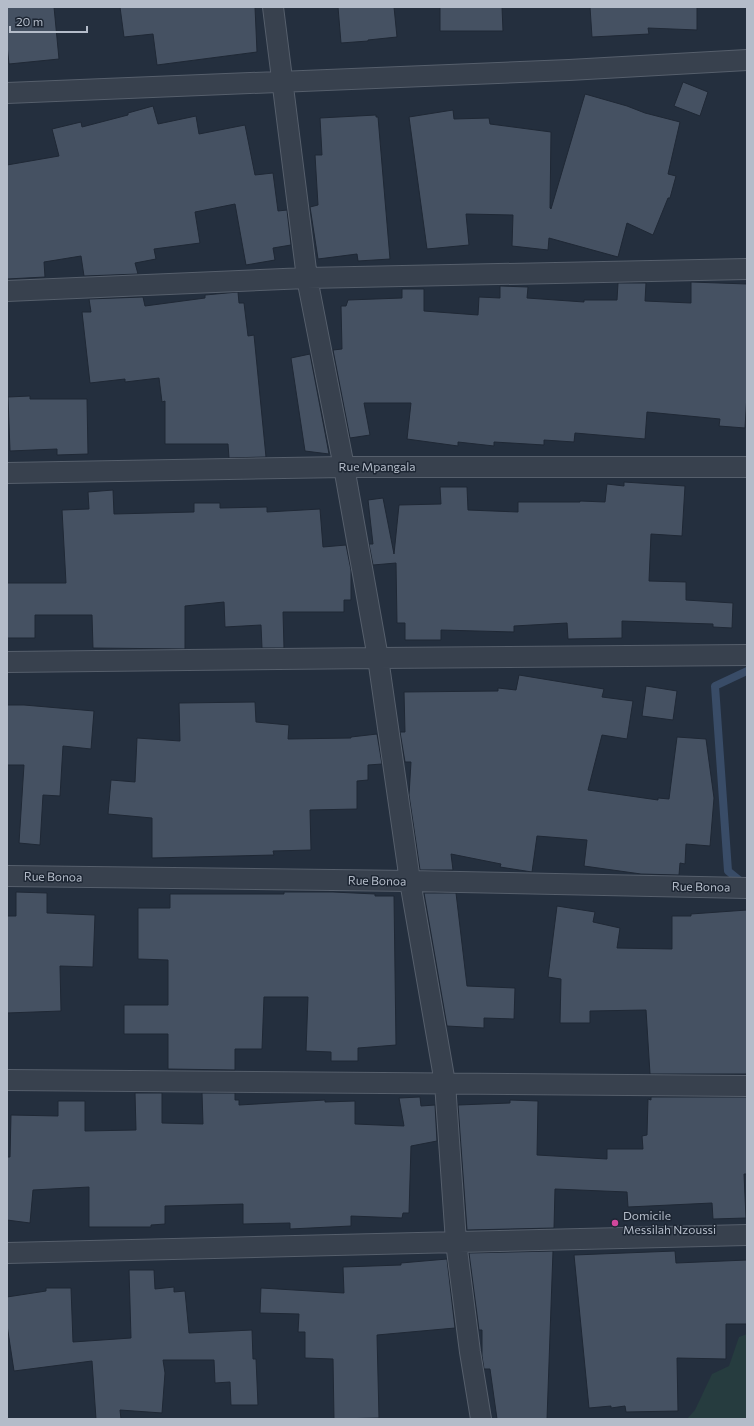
<svg xmlns="http://www.w3.org/2000/svg" width="754" height="1426" font-family="Commissioner,sans-serif">
	<style>
		.green { fill: #263c3f }
		.lines { fill: none; stroke-linecap: round; stroke-linejoin: round }
		.stream { stroke: #394c67; stroke-width: 8 }
		.building { fill: #455162; stroke: #1f2835 }
		.street-casing { stroke: #565f6c; stroke-width: 22 }
		.street { stroke: #38414e; stroke-width: 20 }
		.hotel-dot { fill: #d1479c; stroke: #1d2633; stroke-width: 1.5 }
		.labels { text-anchor: middle; stroke-width: 3; stroke-linejoin: round; paint-order: stroke }
		.street-label { font-size: 12px; fill: #b4bcc9; stroke: #1d2633 }
		.poi-label { font-size: 12px; fill: #b4bcc9; stroke: #1d2633; text-anchor: start }
	</style>
	<rect width="100%" height="100%" fill="#242f3e"/>
	<!-- green -->
	<path class="green" d="M 747,1334 L 747,1419 L 687,1419 L 695,1410 L 712,1374 L 729,1366 L 739,1337 Z"/>
	<g class="lines">
		<!-- stream -->
		<path class="stream" d="M 744,884 L 728,871 L 715,686 L 747,671"/>
	</g>
	<!-- building -->
	<path class="building" d="M 7,7 L 54,7 L 59,59 L 9,64 L 7,45 Z
		M 120,7 L 255,7 L 257,52 L 157,65 L 153,34 L 124,37 Z
		M 338,7 L 394,7 L 397,37 L 368,40 L 368,41 L 341,43 Z
		M 440,7 L 502,7 L 503,31 L 440,31 Z
		M 590,7 L 697,7 L 697,30 L 648,28 L 649,34 L 592,37 Z
		M 683,82 L 708,92 L 700,116 L 674,106 Z
		M 585,94 L 627,106 L 645,113 L 680,122 L 668,174 L 676,176 L 670,198 L 668,198 L 653,235 L 627,223 L 618,257 L 549,238 L 548,250 L 512,246 L 513,215 L 466,214 L 469,245 L 427,249 L 409,117 L 453,110 L 454,119 L 489,118 L 490,124 L 551,132 L 550,208 L 551,209 Z
		M 153,106 L 158,124 L 196,116 L 199,134 L 245,125 L 255,175 L 273,173 L 278,211 L 287,210 L 291,245 L 273,248 L 275,260 L 246,265 L 235,204 L 195,212 L 200,243 L 154,249 L 156,259 L 135,263 L 138,274 L 84,276 L 81,256 L 44,262 L 45,277 L 7,279 L 7,165 L 59,156 L 52,129 L 81,122 L 82,127 L 128,115 L 128,113 Z
		M 376,115 L 376,117 L 378,117 L 390,259 L 358,261 L 357,254 L 318,259 L 310,207 L 318,205 L 315,155 L 322,155 L 320,118 Z
		M 691,282 L 747,284 L 747,394 L 745,428 L 719,426 L 720,419 L 647,412 L 645,439 L 575,433 L 574,442 L 544,440 L 544,445 L 494,442 L 494,446 L 458,442 L 458,446 L 407,439 L 411,403 L 364,403 L 370,435 L 350,438 L 333,350 L 342,349 L 341,306 L 346,306 L 348,300 L 402,298 L 402,289 L 424,289 L 424,311 L 478,315 L 479,297 L 500,298 L 500,286 L 528,287 L 527,298 L 584,302 L 584,300 L 617,300 L 618,283 L 646,283 L 645,301 L 691,303 Z
		M 238,292 L 239,303 L 244,303 L 248,336 L 254,335 L 266,457 L 229,458 L 228,444 L 165,444 L 165,401 L 162,402 L 159,378 L 125,382 L 125,379 L 90,383 L 82,312 L 91,312 L 89,299 L 143,297 L 145,306 L 205,298 L 205,295 Z
		M 310,354 L 327,443 L 329,454 L 305,451 L 291,358 Z
		M 30,396 L 30,399 L 87,399 L 88,454 L 57,455 L 57,449 L 10,451 L 8,397 Z
		M 624,482 L 685,486 L 682,536 L 651,534 L 649,581 L 686,582 L 686,600 L 733,603 L 732,628 L 713,627 L 713,624 L 622,621 L 622,638 L 568,639 L 567,623 L 514,626 L 514,632 L 441,630 L 441,640 L 405,640 L 405,623 L 397,623 L 396,563 L 373,565 L 369,544 L 373,544 L 368,500 L 383,498 L 394,554 L 399,505 L 441,504 L 440,487 L 467,487 L 468,510 L 518,512 L 518,502 L 580,502 L 580,501 L 605,502 L 607,484 L 624,486 Z
		M 113,490 L 114,514 L 194,512 L 194,503 L 220,503 L 220,508 L 267,507 L 267,512 L 320,509 L 323,547 L 346,545 L 351,570 L 351,600 L 344,600 L 344,612 L 283,612 L 284,648 L 262,648 L 261,625 L 225,627 L 224,602 L 185,606 L 185,649 L 93,648 L 92,615 L 35,615 L 35,638 L 7,638 L 7,583 L 66,583 L 62,510 L 89,509 L 88,492 Z
		M 519,675 L 604,689 L 602,697 L 633,701 L 627,739 L 602,735 L 588,790 L 658,800 L 658,798 L 669,799 L 677,737 L 706,739 L 714,798 L 710,846 L 686,844 L 685,864 L 680,863 L 679,875 L 641,874 L 584,866 L 587,840 L 537,836 L 532,872 L 500,867 L 501,864 L 451,854 L 453,870 L 420,870 L 409,795 L 411,762 L 405,762 L 400,732 L 405,732 L 404,692 L 498,691 L 498,688 L 516,690 Z
		M 646,686 L 677,691 L 673,720 L 642,716 Z
		M 255,702 L 256,722 L 289,725 L 288,739 L 351,738 L 351,737 L 377,734 L 382,764 L 368,765 L 368,780 L 357,781 L 357,809 L 310,810 L 311,850 L 273,851 L 274,855 L 152,858 L 152,818 L 108,814 L 111,780 L 135,782 L 137,738 L 180,741 L 179,703 Z
		M 7,705 L 24,705 L 94,711 L 91,749 L 63,746 L 60,796 L 43,795 L 40,845 L 19,843 L 24,765 L 7,765 Z
		M 16,892 L 47,893 L 47,913 L 95,915 L 93,967 L 60,966 L 61,1011 L 7,1013 L 7,916 L 16,916 Z
		M 284,892 L 333,892 L 375,894 L 375,896 L 394,896 L 396,1045 L 358,1048 L 358,1061 L 331,1061 L 331,1052 L 306,1051 L 308,997 L 264,997 L 262,1049 L 235,1049 L 235,1070 L 168,1069 L 168,1034 L 124,1034 L 124,1005 L 168,1005 L 168,960 L 138,959 L 138,908 L 170,908 L 170,894 L 284,894 Z
		M 424,893 L 456,893 L 467,986 L 515,988 L 514,1019 L 484,1018 L 484,1028 L 447,1026 Z
		M 557,906 L 595,912 L 593,922 L 620,928 L 617,948 L 672,949 L 672,916 L 691,916 L 691,914 L 747,910 L 747,1074 L 650,1074 L 646,1010 L 590,1011 L 590,1023 L 560,1023 L 561,979 L 548,977 Z
		M 135,1093 L 162,1093 L 162,1123 L 203,1124 L 202,1093 L 235,1093 L 235,1100 L 239,1100 L 239,1105 L 325,1100 L 325,1102 L 355,1101 L 355,1124 L 404,1126 L 399,1098 L 420,1097 L 421,1106 L 435,1105 L 437,1141 L 411,1146 L 409,1213 L 403,1213 L 402,1218 L 351,1216 L 351,1226 L 290,1229 L 290,1223 L 243,1224 L 243,1204 L 165,1206 L 165,1224 L 151,1225 L 151,1227 L 89,1227 L 89,1187 L 33,1190 L 30,1223 L 7,1220 L 7,1157 L 10,1157 L 11,1115 L 58,1116 L 58,1101 L 85,1101 L 85,1131 L 136,1130 Z
		M 651,1097 L 747,1097 L 747,1174 L 744,1174 L 746,1218 L 713,1219 L 712,1203 L 628,1207 L 627,1192 L 555,1189 L 554,1228 L 467,1230 L 458,1105 L 510,1103 L 510,1100 L 538,1101 L 537,1155 L 607,1159 L 607,1149 L 643,1149 L 642,1136 L 647,1135 L 648,1099 L 651,1100 Z
		M 553,1251 L 547,1419 L 497,1419 L 490,1369 L 484,1369 L 482,1356 L 482,1330 L 479,1330 L 469,1253 Z
		M 675,1251 L 676,1263 L 747,1260 L 747,1324 L 726,1324 L 726,1359 L 677,1358 L 678,1411 L 626,1412 L 625,1406 L 611,1408 L 611,1406 L 589,1408 L 574,1255 Z
		M 447,1259 L 455,1328 L 377,1335 L 379,1418 L 334,1419 L 333,1359 L 305,1358 L 305,1332 L 298,1332 L 299,1314 L 260,1313 L 261,1288 L 344,1293 L 343,1267 L 401,1265 L 401,1263 Z
		M 129,1270 L 154,1270 L 155,1289 L 174,1287 L 174,1292 L 185,1291 L 189,1333 L 252,1330 L 253,1359 L 256,1359 L 258,1405 L 231,1405 L 230,1382 L 215,1383 L 214,1360 L 163,1360 L 165,1373 L 162,1413 L 120,1410 L 121,1419 L 96,1419 L 92,1361 L 14,1371 L 7,1325 L 7,1297 L 46,1291 L 46,1288 L 71,1288 L 73,1342 L 131,1338 Z"/>
	<g class="lines">
		<!-- street casing -->
		<g class="street-casing">
			<path id="street" d="M 273,7 L 307,278 L 344,467 L 378,658 L 410,881 L 445,1083 L 456,1242 L 470,1352 L 481,1419
				M 7,93 L 569,70 L 747,60
				M 7,291 L 307,278 L 747,269
				M 7,473 L 344,467 L 747,467
				M 7,662 L 378,658 L 747,655
				M 7,876 L 410,881 L 747,888
				M 7,1080 L 747,1086
				M 7,1253 L 747,1235"/>
		</g>
		<!-- street -->
		<use href="#street" class="street"/>
	</g>
	<!-- markers -->
	<circle class="hotel-dot" cx="615" cy="1223" r="4"/>
	<g class="labels">
		<!-- street labels -->
		<g class="street-label">
			<text x="377" y="471">Rue Mpangala</text>
			<text transform="translate(53 877) rotate(1)" y="4">Rue Bonoa</text>
			<text transform="translate(377 881) rotate(1)" y="4">Rue Bonoa</text>
			<text transform="translate(701 887) rotate(1)" y="4">Rue Bonoa</text>
		</g>
		<!-- poi labels -->
		<g class="poi-label">
			<text x="623" y="1220">Domicile<tspan x="623" dy="14">Messilah Nzoussi</tspan></text>
		</g>
	</g>
	<!-- border -->
	<rect width="754" height="1426" fill="none" stroke="#b4bcc9" stroke-width="16"/>
	<!-- scale -->
	<path d="M10 26v6h77v-6" fill="none" stroke="#b4bcc9" stroke-width="2"/>
	<text x="16" y="26" font-size="12" fill="#b4bcc9" stroke="#1d2633" stroke-width="3" paint-order="stroke">20 m</text>
</svg>
